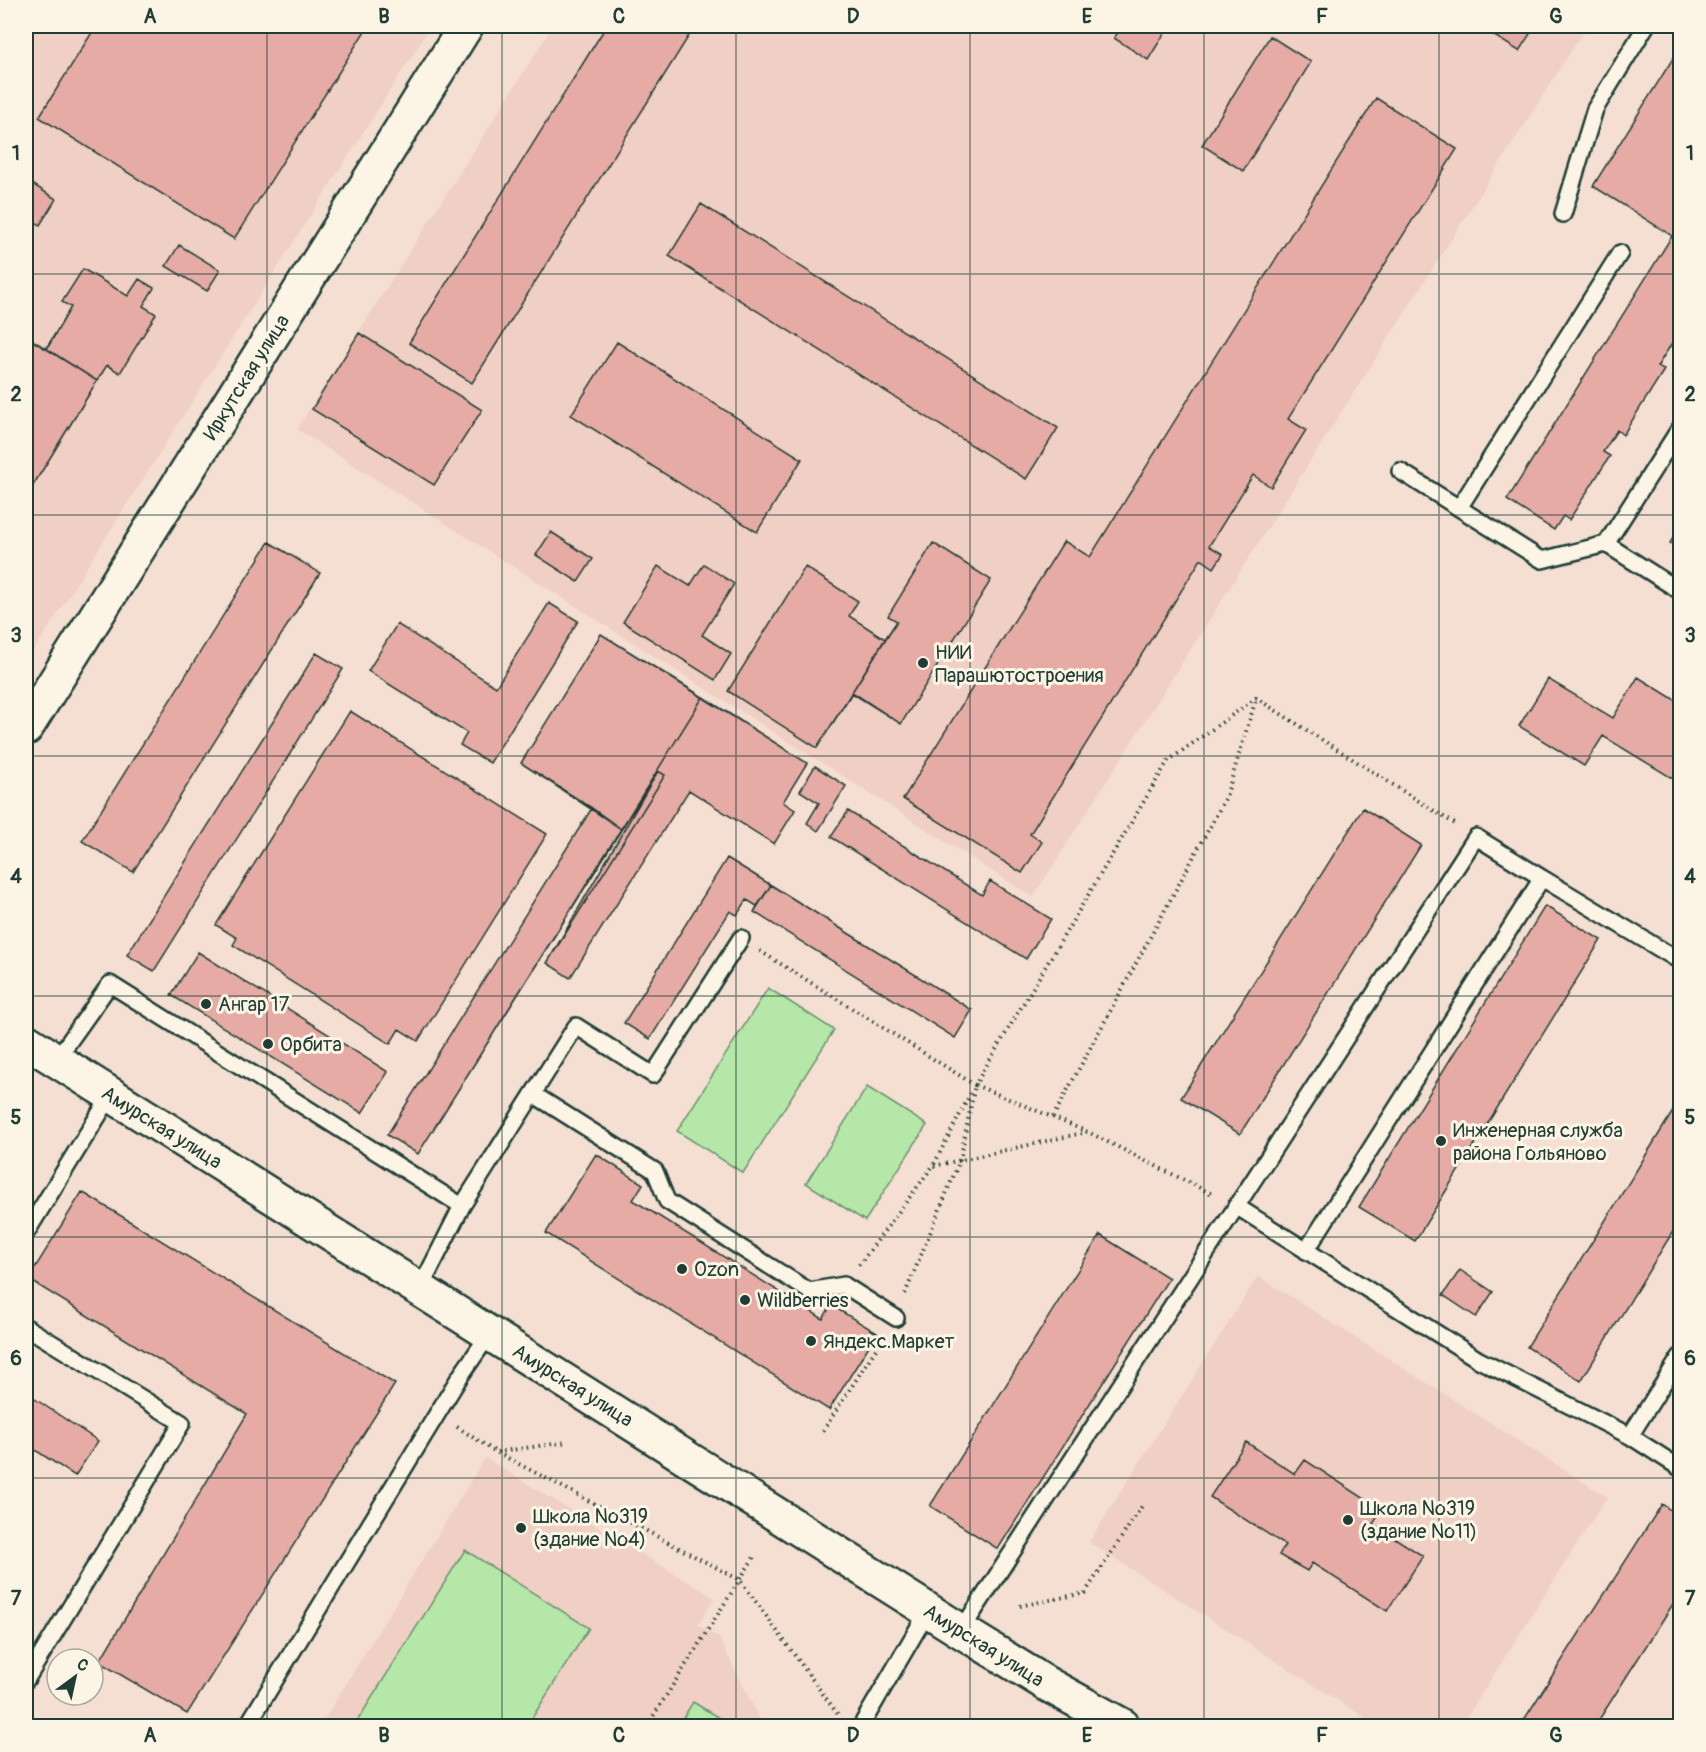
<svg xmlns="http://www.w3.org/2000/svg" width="1706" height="1752" font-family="Pangolin,sans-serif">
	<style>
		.built { fill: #f0cfc4 }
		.green { fill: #b4e7a8; stroke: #6a926e; stroke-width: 1.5 }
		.building { fill: #e6aba5; stroke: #1f3d34; stroke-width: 1.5 }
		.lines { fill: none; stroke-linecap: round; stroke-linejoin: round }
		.service-casing { stroke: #1f3d34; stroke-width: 20 }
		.tertiary-casing { stroke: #1f3d34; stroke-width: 38 }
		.path { stroke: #1f3d34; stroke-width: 4; stroke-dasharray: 1.5 4.5; stroke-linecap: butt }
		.service { stroke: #fcf5e5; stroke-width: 15 }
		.tertiary { stroke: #fcf5e5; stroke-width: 33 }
		.grid { fill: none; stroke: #1f3d34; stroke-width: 1.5; stroke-opacity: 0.55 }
		.poi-dot { fill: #1f3d34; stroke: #fcf5e5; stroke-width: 2 }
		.labels { text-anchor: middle; stroke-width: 6; stroke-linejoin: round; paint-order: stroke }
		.street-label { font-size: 20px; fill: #1f3d34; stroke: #fcf5e5 }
		.poi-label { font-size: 20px; fill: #1f3d34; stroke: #fcf5e5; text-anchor: start }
		.neatline { fill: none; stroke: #1f3d34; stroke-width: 2 }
		.grid-label { font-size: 20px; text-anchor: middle; font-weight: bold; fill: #1f3d34 }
	</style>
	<rect width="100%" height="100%" fill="#f5dfd2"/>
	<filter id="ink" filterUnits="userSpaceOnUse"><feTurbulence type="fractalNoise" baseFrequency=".0167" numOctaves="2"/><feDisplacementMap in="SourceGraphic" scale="12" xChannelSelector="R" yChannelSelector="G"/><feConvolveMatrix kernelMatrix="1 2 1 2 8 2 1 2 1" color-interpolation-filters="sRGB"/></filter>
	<g filter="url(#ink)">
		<!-- built -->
		<path class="built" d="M 26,26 L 431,26 L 26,663 Z
			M 553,26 L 1587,26 L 1033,897 L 297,429 Z
			M 1258,1276 L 1607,1497 L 1461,1726 L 1378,1726 L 1089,1542 Z
			M 485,1458 L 714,1598 L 698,1625 L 719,1638 L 763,1726 L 320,1726 Z"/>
		<!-- green -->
		<path class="green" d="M 768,988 L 834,1030 L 743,1173 L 677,1131 Z
			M 867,1087 L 927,1125 L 865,1221 L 806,1183 Z
			M 465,1550 L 589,1628 L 527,1726 L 354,1726 Z
			M 693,1702 L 732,1726 L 678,1726 Z"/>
		<!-- building -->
		<path class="building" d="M 96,26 L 368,26 L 234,239 L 39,117 Z
			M 600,26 L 695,26 L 472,383 L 409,343 L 605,28 Z
			M 1122,26 L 1169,26 L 1148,60 L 1114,38 Z
			M 1478,26 L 1535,26 L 1519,51 Z
			M 1270,36 L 1311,62 L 1243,171 L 1202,145 Z
			M 1680,47 L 1680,241 L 1593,186 Z
			M 1376,98 L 1457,149 L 1288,419 L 1306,430 L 1271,487 L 1253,475 L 1209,546 L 1223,554 L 1214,568 L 1201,559 L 1030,834 L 1042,842 L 1022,873 L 903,799 L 1064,541 L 1090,557 Z
			M 26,180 L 56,199 L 40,225 L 26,216 Z
			M 701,204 L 1058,428 L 1026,479 L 669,256 Z
			M 1672,236 L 1680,241 L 1680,344 L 1679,347 L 1672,343 L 1657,367 L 1664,370 L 1623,435 L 1617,430 L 1603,452 L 1610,456 L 1569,520 L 1563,516 L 1554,530 L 1507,500 Z
			M 179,245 L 220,270 L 207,291 L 166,266 Z
			M 83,269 L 128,296 L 139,279 L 154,288 L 143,306 L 156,314 L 120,373 L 107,365 L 26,497 L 26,337 L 46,349 L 71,307 L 62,302 Z
			M 83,269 L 128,296 L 139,279 L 154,288 L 143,306 L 156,314 L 120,373 L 107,365 L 97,381 L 47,349 L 71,307 L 62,302 Z
			M 359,333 L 482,410 L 434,485 L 312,409 Z
			M 26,336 L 97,381 L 26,497 Z
			M 617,342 L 802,459 L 757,532 L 571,415 Z
			M 1680,526 L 1680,550 L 1670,543 Z
			M 551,532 L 593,559 L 578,582 L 536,555 Z
			M 269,542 L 320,573 L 133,872 L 82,841 Z
			M 933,543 L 991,580 L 901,724 L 852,693 L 817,748 L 728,691 L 805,567 L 858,601 L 849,616 L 885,639 L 897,621 L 888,616 Z
			M 933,543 L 991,580 L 901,724 L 852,692 L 897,621 L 888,616 Z
			M 704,564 L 734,584 L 702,635 L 731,654 L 715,680 L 623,622 L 658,566 L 690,586 Z
			M 805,567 L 858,601 L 849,616 L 885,639 L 817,748 L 728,691 Z
			M 549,603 L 578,621 L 490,763 L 460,745 L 467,733 L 368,671 L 397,624 L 496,687 Z
			M 601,634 L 807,763 L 783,802 L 795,810 L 774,844 L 689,790 L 570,978 L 547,963 L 665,775 L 658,771 L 418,1154 L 387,1135 L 592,808 L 521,763 Z
			M 601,634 L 703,697 L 621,829 L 521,763 Z
			M 316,653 L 343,669 L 154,971 L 127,955 Z
			M 1638,677 L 1680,703 L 1680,783 L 1603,736 L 1584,766 L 1519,726 L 1548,679 L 1613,718 Z
			M 703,697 L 807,763 L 783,802 L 795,810 L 774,844 L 689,790 L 570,978 L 547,963 L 658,771 L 629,816 Z
			M 350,711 L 547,834 L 418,1041 L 399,1029 L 390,1044 L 233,945 L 237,938 L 216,925 Z
			M 815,766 L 846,786 L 818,831 L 807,823 L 819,803 L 800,791 Z
			M 592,808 L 621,829 L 418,1154 L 387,1135 Z
			M 1363,808 L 1421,845 L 1240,1134 L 1181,1098 Z
			M 848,811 L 982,895 L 990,881 L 1051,919 L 1026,959 L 831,837 Z
			M 727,858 L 771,885 L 757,906 L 747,900 L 737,915 L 730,911 L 650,1039 L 624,1023 Z
			M 727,858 L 972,1010 L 955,1038 L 754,912 L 757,906 L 747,900 L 737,915 L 730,911 L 650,1039 L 624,1023 Z
			M 771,885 L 972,1010 L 955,1038 L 754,912 Z
			M 1545,906 L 1601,940 L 1415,1241 L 1359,1207 Z
			M 198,952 L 388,1072 L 362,1113 L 171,995 Z
			M 1680,1100 L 1680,1220 L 1581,1381 L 1527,1347 Z
			M 596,1154 L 643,1184 L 633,1200 L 823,1319 L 831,1305 L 877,1333 L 829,1410 L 546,1233 Z
			M 82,1192 L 395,1384 L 187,1714 L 99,1662 L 247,1414 L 28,1279 Z
			M 1100,1235 L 1169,1278 L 998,1549 L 930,1506 Z
			M 1460,1270 L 1493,1292 L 1476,1317 L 1443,1295 Z
			M 26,1393 L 98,1441 L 75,1476 L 26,1444 Z
			M 1246,1442 L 1295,1474 L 1305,1460 L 1382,1510 L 1373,1524 L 1423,1556 L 1387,1611 L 1312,1563 L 1307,1571 L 1279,1555 L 1285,1545 L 1210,1497 Z
			M 1662,1504 L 1680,1517 L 1680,1593 L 1595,1726 L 1520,1726 Z"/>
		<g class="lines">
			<!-- service casing -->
			<g class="service-casing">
				<path id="service" d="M 1563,214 L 1595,109 L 1646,26
					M 1680,428 L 1606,544 L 1680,591
					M 1400,471 L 1542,560 L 1606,544
					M 1459,508 L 1620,253
					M 1542,878 L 1680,961
					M 56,1060 L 110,984 L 462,1206
					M 533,1094 L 655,1171 L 667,1201 L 809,1291 L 844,1285 L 896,1318
					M 1236,1206 L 1479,1360 L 1630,1436 L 1680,1468
					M 26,1233 L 111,1095
					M 420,1289 L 462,1206 L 576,1026 L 653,1075 L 741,938
					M 26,1327 L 182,1423 L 26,1680
					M 1630,1436 L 1680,1357
					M 961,1631 L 1476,837 L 1542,878 L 1306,1251
					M 247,1726 L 459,1378 L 490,1333
					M 861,1726 L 928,1611"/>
			</g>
			<!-- tertiary casing -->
			<g class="tertiary-casing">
				<path id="tertiary" d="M 26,728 L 466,26
					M 26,1041 L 961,1631 L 1047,1684 L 1123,1726"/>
			</g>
			<!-- path -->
			<path class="path" d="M 760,951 L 975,1085 L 1168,761 L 1256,698 L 1455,824
				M 975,1085 L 1088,1132 L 1214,1195
				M 1053,1117 L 1226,797 L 1256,699
				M 934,1166 L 1087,1132
				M 859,1265 L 933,1166 L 972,1091
				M 905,1294 L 960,1160 L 975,1085
				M 457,1427 L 496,1452 L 740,1580 L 839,1716
				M 823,1431 L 883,1338
				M 497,1452 L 567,1442
				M 1020,1606 L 1085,1593 L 1144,1503
				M 647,1726 L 756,1554"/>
			<!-- service -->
			<use href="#service" class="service"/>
			<!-- tertiary -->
			<use href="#tertiary" class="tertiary"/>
		</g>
	</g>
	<!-- grid -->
	<path class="grid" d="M 267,26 L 267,1726M 502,26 L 502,1726M 736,26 L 736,1726M 970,26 L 970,1726M 1204,26 L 1204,1726M 1439,26 L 1439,1726M 26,274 L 1680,274M 26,515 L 1680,515M 26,756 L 1680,756M 26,996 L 1680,996M 26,1237 L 1680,1237M 26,1478 L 1680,1478"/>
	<!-- markers -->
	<g class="poi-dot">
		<circle cx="923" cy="663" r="6"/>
		<circle cx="206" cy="1004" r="6"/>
		<circle cx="268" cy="1044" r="6"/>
		<circle cx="1441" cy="1141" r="6"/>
		<circle cx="682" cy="1269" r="6"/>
		<circle cx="745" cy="1300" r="6"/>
		<circle cx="811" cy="1341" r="6"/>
		<circle cx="1348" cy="1520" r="6"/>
		<circle cx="521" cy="1528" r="6"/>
	</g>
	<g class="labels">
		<!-- street labels -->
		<g class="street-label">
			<text transform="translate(246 377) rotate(-58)" y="7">Иркутская улица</text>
			<text transform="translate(162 1127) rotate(32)" y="7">Амурская улица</text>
			<text transform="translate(573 1385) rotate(32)" y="7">Амурская улица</text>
			<text transform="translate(984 1645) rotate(32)" y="7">Амурская улица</text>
		</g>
		<!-- poi labels -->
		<g class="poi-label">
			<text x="935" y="659">НИИ<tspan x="935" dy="23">Парашютостроения</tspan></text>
			<text x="218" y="1011">Ангар 17</text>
			<text x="280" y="1051">Орбита</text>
			<text x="1453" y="1137">Инженерная служба<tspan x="1453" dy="23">района Гольяново</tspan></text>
			<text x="694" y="1276">Ozon</text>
			<text x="757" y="1307">Wildberries</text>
			<text x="823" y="1348">Яндекс.Маркет</text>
			<text x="1360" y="1515">Школа №319<tspan x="1360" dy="23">(здание №11)</tspan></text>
			<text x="533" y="1523">Школа №319<tspan x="533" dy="23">(здание №4)</tspan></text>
		</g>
	</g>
	<!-- margin -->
	<rect width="1706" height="1752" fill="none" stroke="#fcf5e5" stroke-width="66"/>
	<!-- north arrow -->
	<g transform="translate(75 1677) rotate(33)"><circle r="28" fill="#fcf5e5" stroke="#a4ab9e" stroke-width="1.5"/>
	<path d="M0-4.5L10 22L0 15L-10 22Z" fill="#1f3d34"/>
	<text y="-9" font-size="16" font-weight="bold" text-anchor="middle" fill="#1f3d34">С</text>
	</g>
	<rect x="33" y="33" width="1640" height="1686" class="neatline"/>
	<g class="grid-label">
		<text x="150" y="23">A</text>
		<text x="384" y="23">B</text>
		<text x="619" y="23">C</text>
		<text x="853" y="23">D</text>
		<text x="1087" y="23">E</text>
		<text x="1322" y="23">F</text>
		<text x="1556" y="23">G</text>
		<text x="16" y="160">1</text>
		<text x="1690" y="160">1</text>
		<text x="16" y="401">2</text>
		<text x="1690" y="401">2</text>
		<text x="16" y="642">3</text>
		<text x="1690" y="642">3</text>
		<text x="16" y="883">4</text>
		<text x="1690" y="883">4</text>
		<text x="16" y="1124">5</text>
		<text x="1690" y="1124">5</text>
		<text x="16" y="1365">6</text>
		<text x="1690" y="1365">6</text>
		<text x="16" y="1605">7</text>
		<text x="1690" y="1605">7</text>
		<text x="150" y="1742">A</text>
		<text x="384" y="1742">B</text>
		<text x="619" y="1742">C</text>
		<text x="853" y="1742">D</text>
		<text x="1087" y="1742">E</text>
		<text x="1322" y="1742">F</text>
		<text x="1556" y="1742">G</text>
	</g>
</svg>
